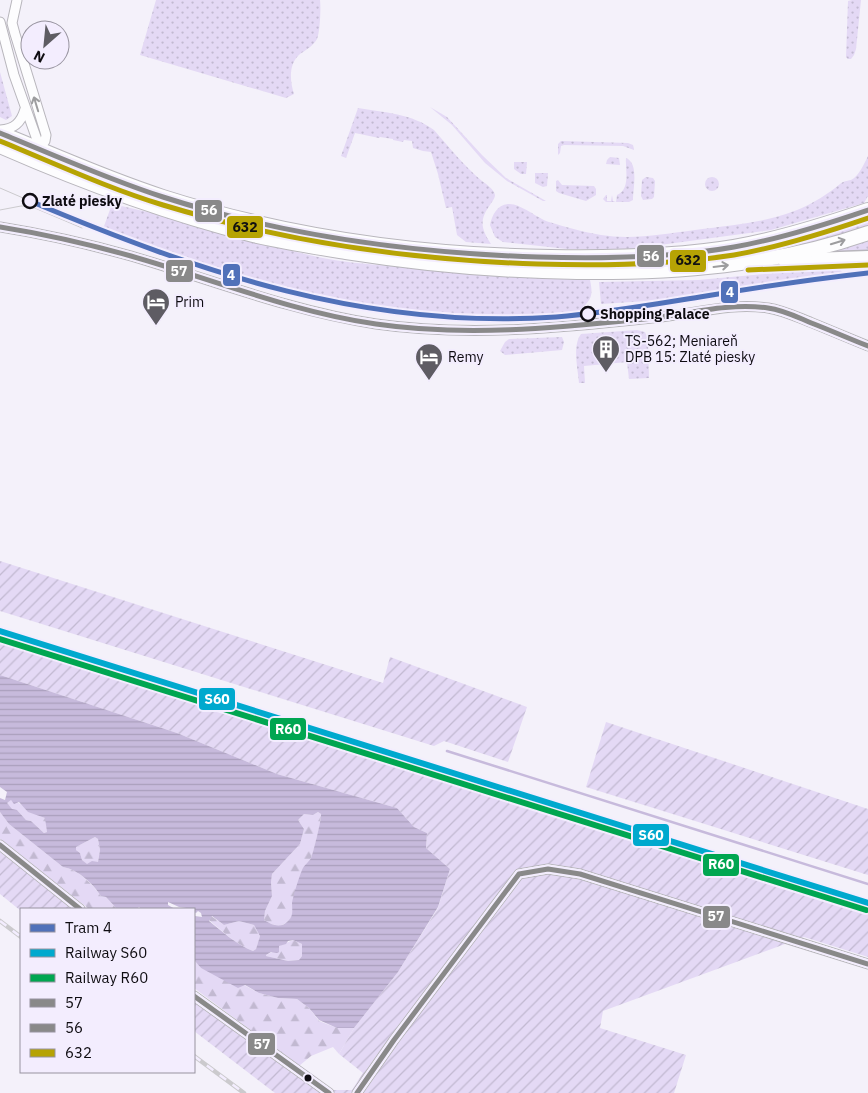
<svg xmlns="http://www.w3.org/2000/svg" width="868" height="1093" font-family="'IBM Plex Sans',sans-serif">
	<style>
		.grass { fill: url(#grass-dots) }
		.forest { fill: url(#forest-firs) }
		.garden { fill: url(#garden-furrows) }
		.water { fill: url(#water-rules); fill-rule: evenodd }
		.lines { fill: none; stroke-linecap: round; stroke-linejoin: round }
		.stream { stroke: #c7badc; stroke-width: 2.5 }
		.minor-casing { stroke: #b8b6bc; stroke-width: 11 }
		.secondary-casing { stroke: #b8b6bc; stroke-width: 15 }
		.primary-casing { stroke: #b8b6bc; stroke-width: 16 }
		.minor { stroke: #fdfdfe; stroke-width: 9 }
		.secondary { stroke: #fdfdfe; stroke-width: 12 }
		.primary { stroke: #fdfdfe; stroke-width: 14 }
		.tram { stroke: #cbcacd; stroke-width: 1 }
		.rail-casing { stroke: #cbcacd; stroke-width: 4.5 }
		.rail { stroke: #f3edfe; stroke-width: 2.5; stroke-dasharray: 8; stroke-linecap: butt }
		.bus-1-casing { stroke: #f3edfe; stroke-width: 9 }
		.bus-2-casing { stroke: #f3edfe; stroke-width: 9 }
		.bus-3-casing { stroke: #f3edfe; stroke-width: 9 }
		.bus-1 { stroke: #898989; stroke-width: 5 }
		.bus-2 { stroke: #898989; stroke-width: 5 }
		.bus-3 { stroke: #b6a304; stroke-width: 5 }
		.rail-1-casing { stroke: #f3edfe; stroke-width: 10 }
		.rail-2-casing { stroke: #f3edfe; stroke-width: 10 }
		.rail-1 { stroke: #00a9ce; stroke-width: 6 }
		.rail-2 { stroke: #00a651; stroke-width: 6 }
		.tram-1-casing { stroke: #f3edfe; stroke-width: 9 }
		.tram-1 { stroke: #5071b9; stroke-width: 5 }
		.oneway { stroke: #9d9d9f }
		.stop-dot { fill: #f3edfe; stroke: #0e0c11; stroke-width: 2.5 }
		.bus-dot { fill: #0e0c11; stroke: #f3edfe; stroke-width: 2 }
		.labels { text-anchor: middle; stroke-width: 4; stroke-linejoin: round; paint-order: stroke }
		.stop-label { font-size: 14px; font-weight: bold; fill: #0e0c11; stroke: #f3edfe; text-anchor: start }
		.poi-label { font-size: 14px; fill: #0e0c11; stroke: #f3edfe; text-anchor: start }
		.line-badge { stroke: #f3edfe; stroke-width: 2 }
		.badge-label { font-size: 14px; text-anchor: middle; font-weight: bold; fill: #fff }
		.pale-badge-label { font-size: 14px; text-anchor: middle; font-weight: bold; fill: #111 }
	</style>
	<defs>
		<pattern id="grass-dots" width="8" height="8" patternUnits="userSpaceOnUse" patternTransform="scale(1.25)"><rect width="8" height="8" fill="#e4d9f5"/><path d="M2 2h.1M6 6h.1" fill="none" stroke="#c2b9d1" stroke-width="1.8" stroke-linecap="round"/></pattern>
		<pattern id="forest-firs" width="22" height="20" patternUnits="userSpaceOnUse" patternTransform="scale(1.25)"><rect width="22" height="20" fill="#e4d9f5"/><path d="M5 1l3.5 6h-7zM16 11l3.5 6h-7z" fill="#c2b9d1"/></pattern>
		<pattern id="garden-furrows" width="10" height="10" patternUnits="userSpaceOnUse" patternTransform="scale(1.25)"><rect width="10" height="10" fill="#e4d9f5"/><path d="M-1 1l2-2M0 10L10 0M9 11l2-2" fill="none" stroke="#c2b9d1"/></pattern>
		<pattern id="water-rules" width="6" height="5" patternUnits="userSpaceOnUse" patternTransform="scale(1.25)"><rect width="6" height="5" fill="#c7badc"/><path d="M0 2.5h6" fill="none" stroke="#aa9fbc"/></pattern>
	</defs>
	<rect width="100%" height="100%" fill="#f4f1fa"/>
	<!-- grass -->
	<path class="grass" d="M 156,0 L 320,0 C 321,8 320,32 317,39 C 313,46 306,50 300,54 C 288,64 290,81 294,94 L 286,98 L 140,55 Z
		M 852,0 L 861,0 L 856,49 L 854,55 L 851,59 L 848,59 L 846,57 L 848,1 Z
		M 0,72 L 12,116 L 6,120 L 0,117 Z
		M 430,107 L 447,117 L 482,155 L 506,178 L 546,201 L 543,201 L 507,181 L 485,163 L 452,125 Z
		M 358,108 C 383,112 413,114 434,130 C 449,147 464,166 482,181 C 486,184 494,189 495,195 C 495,198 492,202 490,205 C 479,220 481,229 491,244 L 466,242 L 457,235 L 452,207 L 446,208 L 438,174 L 431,152 L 423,151 L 413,148 L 412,141 L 404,140 L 403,142 L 393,140 L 393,139 L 380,137 L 379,138 L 355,133 L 346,158 L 341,156 Z
		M 561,141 L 628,143 L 633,145 L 634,149 L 634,150 L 623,146 L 564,145 L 561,146 L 560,153 L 558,155 L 558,144 Z
		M 868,156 L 868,196 L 864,203 L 771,230 L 630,249 L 567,249 L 503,242 L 495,237 L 490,225 C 492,215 497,205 508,204 C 520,203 537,218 549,222 C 565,227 584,232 601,235 C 632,240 664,234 695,230 C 751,222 794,222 840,184 C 844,181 846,181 851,180 C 859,176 864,164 868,156 Z
		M 610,157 L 619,158 L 620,165 L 606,164 L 607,160 Z
		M 626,158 C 639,163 633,188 633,200 L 629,202 L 606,202 L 603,199 L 606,195 L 607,195 L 607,201 L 611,201 L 612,195 L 613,201 L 616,202 L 617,195 C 631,189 625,169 626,158 Z
		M 514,162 L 527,162 L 526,174 L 521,174 L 514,169 Z
		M 535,173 L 548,173 L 547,186 L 543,187 L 535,183 Z
		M705 184a7 7 0 1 1 14 0a7 7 0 1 1-14 0Z
		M 646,177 L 653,178 L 655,181 L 654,197 L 652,199 L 643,200 L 641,196 L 642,180 Z
		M 558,180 L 562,185 L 594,186 L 596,189 L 596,195 L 586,201 L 559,193 L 556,191 L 556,181 Z
		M 112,204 C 182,218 249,242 318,257 C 341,262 366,264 390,266 C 456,274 523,278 590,280 C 594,299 590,300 577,313 C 533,316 488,320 444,316 C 386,311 328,302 272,287 C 214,272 158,249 103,229 Z
		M 868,219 L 868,227 L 825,241 L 707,264 L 707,257 L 758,251 Z
		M 868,238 L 868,252 L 833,252 L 830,250 Z
		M 840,267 L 842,273 L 663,300 L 601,304 L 599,282 L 698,280 Z
		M 637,330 L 645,332 L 648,339 L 649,378 L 629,379 L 627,362 L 584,366 L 585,383 L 579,383 C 578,369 572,346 581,334 Z
		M 562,337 L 564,342 L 562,350 L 505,355 L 500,351 L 505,342 L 509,339 Z"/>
	<!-- forest -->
	<path class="forest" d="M 10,800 C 25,803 30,814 46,818 L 47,832 L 44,833 L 31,821 L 26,820 L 17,810 L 12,810 L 7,803 Z
		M 0,812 L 9,824 L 63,867 C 79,870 92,884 101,896 L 106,897 L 117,909 L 89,909 L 5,843 L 0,839 Z
		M 318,812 L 321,814 C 322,817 313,855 311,858 C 309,863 304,866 302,871 C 298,884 299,900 293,913 C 291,920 286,923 280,926 L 271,924 L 264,920 L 265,911 L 272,896 L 271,882 L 272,874 L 300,844 L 304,829 L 298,820 L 304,814 L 313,815 Z
		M 95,837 L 98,839 L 100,850 L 98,862 L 87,865 L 82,860 L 80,853 L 76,850 L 76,847 Z
		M 211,916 L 224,925 L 239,921 L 254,925 L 260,936 L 256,949 L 253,951 C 237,945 223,932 209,920 Z
		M 293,940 L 302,944 L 302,956 L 299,960 L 288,961 L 266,956 L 266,955 L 278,949 L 279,946 Z
		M 194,960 L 201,968 L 244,985 L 259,993 L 278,998 L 297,999 L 309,1008 L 319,1021 L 337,1028 L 354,1028 L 339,1054 L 333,1047 L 311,1056 L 299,1066 L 194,988 Z"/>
	<!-- garden -->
	<path class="garden" d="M 0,561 L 383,683 L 390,657 L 527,707 L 508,762 L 444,741 L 434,746 L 0,611 Z
		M 0,640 L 513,800 L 523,805 L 533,804 L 868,913 L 868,957 L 804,937 L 603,1011 L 600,1028 L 686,1055 L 674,1093 L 275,1093 L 194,1031 L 194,1000 L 290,1070 L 332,1090 L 352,1090 L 363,1073 L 339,1054 L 354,1028 L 398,972 L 438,908 L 450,869 L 426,848 L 427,833 L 414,827 L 397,808 L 277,774 L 177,733 L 0,675 Z
		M 606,722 L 868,809 L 868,875 L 586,787 Z
		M 0,850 L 74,909 L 21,909 L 21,911 L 0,894 Z"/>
	<!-- water -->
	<path class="water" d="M 0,675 L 177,733 L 277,774 L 397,808 L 414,827 L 427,833 L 426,848 L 450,869 L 438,907 L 398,972 L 354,1028 L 337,1028 L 319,1020 L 309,1008 L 297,999 L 278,998 L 259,993 L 245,985 L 238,988 L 201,968 L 194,960 L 194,916 L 202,917 L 201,913 L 198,911 L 196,913 L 194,912 L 194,909 L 179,907 L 168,902 L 168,905 L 175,909 L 141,909 L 139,907 L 137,909 L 117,909 L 106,897 L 101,896 C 93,884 79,870 63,867 L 9,824 L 0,812 L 0,798 L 5,800 L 7,792 L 0,787 ZM 11,800 L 14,804 L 19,802 L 28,812 L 45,818 L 47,832 L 44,833 L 31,821 L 26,820 L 17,810 L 12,809 L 7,803 ZM 318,812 L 321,814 C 322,817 313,854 311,858 C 309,862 304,865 302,870 C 299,877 293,896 292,903 C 292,910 294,915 288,921 C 281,929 272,925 264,920 L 265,911 L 272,896 L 271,882 L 272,874 L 300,844 L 304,829 L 298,820 L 304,814 L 313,815 ZM 95,837 L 98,839 L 100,850 L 98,862 L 92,861 L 87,864 L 82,860 L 80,853 L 76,850 L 76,847 ZM 212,916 L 224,925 L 239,921 L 254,925 L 260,936 L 256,949 L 253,951 C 237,945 223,932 209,921 ZM 293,940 L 302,944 L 302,956 L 299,960 L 288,961 L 266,956 L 266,955 L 271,952 L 277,953 L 279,952 L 279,946 L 286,944 L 288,941 Z"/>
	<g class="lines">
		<!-- stream -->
		<path class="stream" d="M 447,751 L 868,884"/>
		<!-- minor casing -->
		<g class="minor-casing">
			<path id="minor" d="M 17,0 L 12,23 L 15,34 L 46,135 L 45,141 L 39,149
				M 0,22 L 14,75 L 41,151
				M 0,130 C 14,129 21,123 25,109
				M 0,227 C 44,234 88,244 131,256 C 212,280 291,311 376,324 C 468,337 560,328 652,318 C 690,315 730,302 768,308 C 782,310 797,317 810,322 C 829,330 849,338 868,346
				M 0,845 L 80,909
				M 194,996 L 329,1093
				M 357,1093 L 394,1040 L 519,874 L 548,869 L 580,874 L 868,964"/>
		</g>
		<!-- secondary casing -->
		<g class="secondary-casing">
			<path id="secondary" d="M 784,260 L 868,257"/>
		</g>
		<!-- primary casing -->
		<g class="primary-casing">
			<path id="primary" d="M 0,133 C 54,155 107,179 163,197 C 288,237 419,255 551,257 C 612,258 674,257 734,247 C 780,239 824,225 868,210
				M 0,146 C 82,182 166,213 253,235 C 283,242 315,247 346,252 C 422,264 499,271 577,272 C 677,273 773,266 868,233"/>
		</g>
		<!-- minor -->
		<use href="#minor" class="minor"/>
		<!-- secondary -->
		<use href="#secondary" class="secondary"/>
		<!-- primary -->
		<use href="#primary" class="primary"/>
		<!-- tram -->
		<path class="tram" d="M 0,188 L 30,201
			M 0,210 L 21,206 L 30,206 L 82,228"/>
		<!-- rail casing -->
		<g class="rail-casing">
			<path id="rail" d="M 0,921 L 21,937
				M 194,1056 L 244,1093"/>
		</g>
		<!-- rail -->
		<use href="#rail" class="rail"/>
		<!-- bus-1 casing -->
		<g class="bus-1-casing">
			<path id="bus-1" d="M 0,227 C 44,234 88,244 131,256 C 212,279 292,312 376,324 C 465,337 555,328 644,319 C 684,315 727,302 768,308 C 784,310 799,318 814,324 C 832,331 850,339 868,346
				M 0,845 L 80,909
				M 194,996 L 329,1093
				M 357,1093 L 394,1040 L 519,874 L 548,869 L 580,874 L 868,964"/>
		</g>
		<!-- bus-2 casing -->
		<g class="bus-2-casing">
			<path id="bus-2" d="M 0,133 C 54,155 107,179 163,197 C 284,236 410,253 538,257 C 603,259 670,258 734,247 C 780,239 824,225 868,210"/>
		</g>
		<!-- bus-3 casing -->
		<g class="bus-3-casing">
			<path id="bus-3" d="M 0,141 C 54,163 107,188 163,205 C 285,242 410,260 538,264 C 603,266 669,265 734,255 C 780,247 824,233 868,218
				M 748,270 L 868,265"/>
		</g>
		<!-- bus-1 -->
		<use href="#bus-1" class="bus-1"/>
		<!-- bus-2 -->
		<use href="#bus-2" class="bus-2"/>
		<!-- bus-3 -->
		<use href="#bus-3" class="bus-3"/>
		<!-- rail-1 casing -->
		<g class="rail-1-casing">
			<path id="rail-1" d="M 0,631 L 868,903"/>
		</g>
		<!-- rail-2 casing -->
		<g class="rail-2-casing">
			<path id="rail-2" d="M 0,639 L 866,910"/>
		</g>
		<!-- rail-1 -->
		<use href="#rail-1" class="rail-1"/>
		<!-- rail-2 -->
		<use href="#rail-2" class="rail-2"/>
		<!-- tram-1 casing -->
		<g class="tram-1-casing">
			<path id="tram-1" d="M 30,201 C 201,273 367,330 556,317 C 606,313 656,304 706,296 C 760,287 814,279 868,273"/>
		</g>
		<!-- tram-1 -->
		<use href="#tram-1" class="tram-1"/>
	</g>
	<!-- one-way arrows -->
	<defs><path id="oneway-shaft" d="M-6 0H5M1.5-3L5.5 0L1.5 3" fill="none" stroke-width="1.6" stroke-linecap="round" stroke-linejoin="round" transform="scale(1.25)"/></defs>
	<g class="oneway">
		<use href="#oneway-shaft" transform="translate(36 104) rotate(-107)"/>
		<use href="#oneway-shaft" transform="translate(838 242) rotate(-17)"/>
		<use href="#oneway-shaft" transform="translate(721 266) rotate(-7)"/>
	</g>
	<!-- icons -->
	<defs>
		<g id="hotel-pin" transform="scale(1.4375)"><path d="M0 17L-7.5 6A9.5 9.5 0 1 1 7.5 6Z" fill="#5e5c63" stroke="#f3edfe"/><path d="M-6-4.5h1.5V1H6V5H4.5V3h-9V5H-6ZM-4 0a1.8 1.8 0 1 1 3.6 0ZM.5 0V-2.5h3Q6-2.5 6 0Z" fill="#fff"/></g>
		<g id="building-pin" transform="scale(1.4375)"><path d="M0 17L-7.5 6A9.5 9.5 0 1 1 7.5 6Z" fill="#5e5c63" stroke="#f3edfe"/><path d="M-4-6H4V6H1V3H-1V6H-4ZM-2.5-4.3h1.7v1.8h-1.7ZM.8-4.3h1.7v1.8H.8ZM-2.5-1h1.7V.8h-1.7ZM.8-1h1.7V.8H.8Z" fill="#fff"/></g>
	</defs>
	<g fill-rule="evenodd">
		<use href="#hotel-pin" x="156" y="302"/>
		<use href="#building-pin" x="606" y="349"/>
		<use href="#hotel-pin" x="429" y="357"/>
	</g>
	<!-- markers -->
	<g class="stop-dot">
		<circle cx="30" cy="201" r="7"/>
		<circle cx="588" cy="314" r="7"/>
	</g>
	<circle class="bus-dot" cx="308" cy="1078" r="4.5"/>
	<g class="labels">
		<!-- stop labels -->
		<g class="stop-label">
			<text x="42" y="206">Zlaté piesky</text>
			<text x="600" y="319">Shopping Palace</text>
		</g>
		<!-- poi labels -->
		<g class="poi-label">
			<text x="175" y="307">Prim</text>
			<text x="625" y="346">TS-562; Meniareň<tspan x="625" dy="16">DPB 15: Zlaté piesky</tspan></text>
			<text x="448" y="362">Remy</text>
		</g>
	</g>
	<g class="line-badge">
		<rect x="194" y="199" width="29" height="24" rx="5" fill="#898989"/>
		<rect x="226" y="215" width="38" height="24" rx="5" fill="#b6a304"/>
		<rect x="636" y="244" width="29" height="24" rx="5" fill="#898989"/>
		<rect x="669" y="249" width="38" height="24" rx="5" fill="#b6a304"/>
		<rect x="165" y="259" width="29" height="24" rx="5" fill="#898989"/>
		<rect x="222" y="263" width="19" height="24" rx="5" fill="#5071b9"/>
		<rect x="720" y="280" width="19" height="24" rx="5" fill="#5071b9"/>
		<rect x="198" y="687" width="38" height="24" rx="5" fill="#00a9ce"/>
		<rect x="269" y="717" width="38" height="24" rx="5" fill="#00a651"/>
		<rect x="632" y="823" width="38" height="24" rx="5" fill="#00a9ce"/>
		<rect x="702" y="853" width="38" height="24" rx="5" fill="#00a651"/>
		<rect x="702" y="905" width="29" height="24" rx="5" fill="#898989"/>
		<rect x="247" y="1032" width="29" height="24" rx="5" fill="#898989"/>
	</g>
	<g class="badge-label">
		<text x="209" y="215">56</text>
		<text x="651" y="261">56</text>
		<text x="179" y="276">57</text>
		<text x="231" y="280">4</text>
		<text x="730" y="297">4</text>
		<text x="217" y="704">S60</text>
		<text x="288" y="734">R60</text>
		<text x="651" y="840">S60</text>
		<text x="721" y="869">R60</text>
		<text x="716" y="921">57</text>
		<text x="262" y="1049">57</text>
	</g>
	<g class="pale-badge-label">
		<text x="245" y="232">632</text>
		<text x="688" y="265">632</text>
	</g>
	<!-- legend -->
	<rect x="20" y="908" width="175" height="165" fill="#f3edfe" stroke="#97939f"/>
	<rect x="30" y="924" width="25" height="8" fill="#5071b9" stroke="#97939f"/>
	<text x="65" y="933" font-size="15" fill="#0e0c11">Tram 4</text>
	<rect x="30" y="949" width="25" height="8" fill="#00a9ce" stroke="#97939f"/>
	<text x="65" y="958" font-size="15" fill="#0e0c11">Railway S60</text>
	<rect x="30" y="974" width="25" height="8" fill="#00a651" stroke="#97939f"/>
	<text x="65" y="983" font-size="15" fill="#0e0c11">Railway R60</text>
	<rect x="30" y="999" width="25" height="8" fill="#898989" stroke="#97939f"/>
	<text x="65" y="1008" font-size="15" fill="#0e0c11">57</text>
	<rect x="30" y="1024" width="25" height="8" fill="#898989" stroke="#97939f"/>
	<text x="65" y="1033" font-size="15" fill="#0e0c11">56</text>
	<rect x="30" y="1049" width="25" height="8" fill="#b6a304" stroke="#97939f"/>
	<text x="65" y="1058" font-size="15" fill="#0e0c11">632</text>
	<!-- north arrow -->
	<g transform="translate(45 45) rotate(207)"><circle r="24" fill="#f3edfe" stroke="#97939f"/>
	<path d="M0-4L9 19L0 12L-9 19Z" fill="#5e5c63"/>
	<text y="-8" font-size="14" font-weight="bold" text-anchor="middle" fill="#0e0c11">N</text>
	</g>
</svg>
